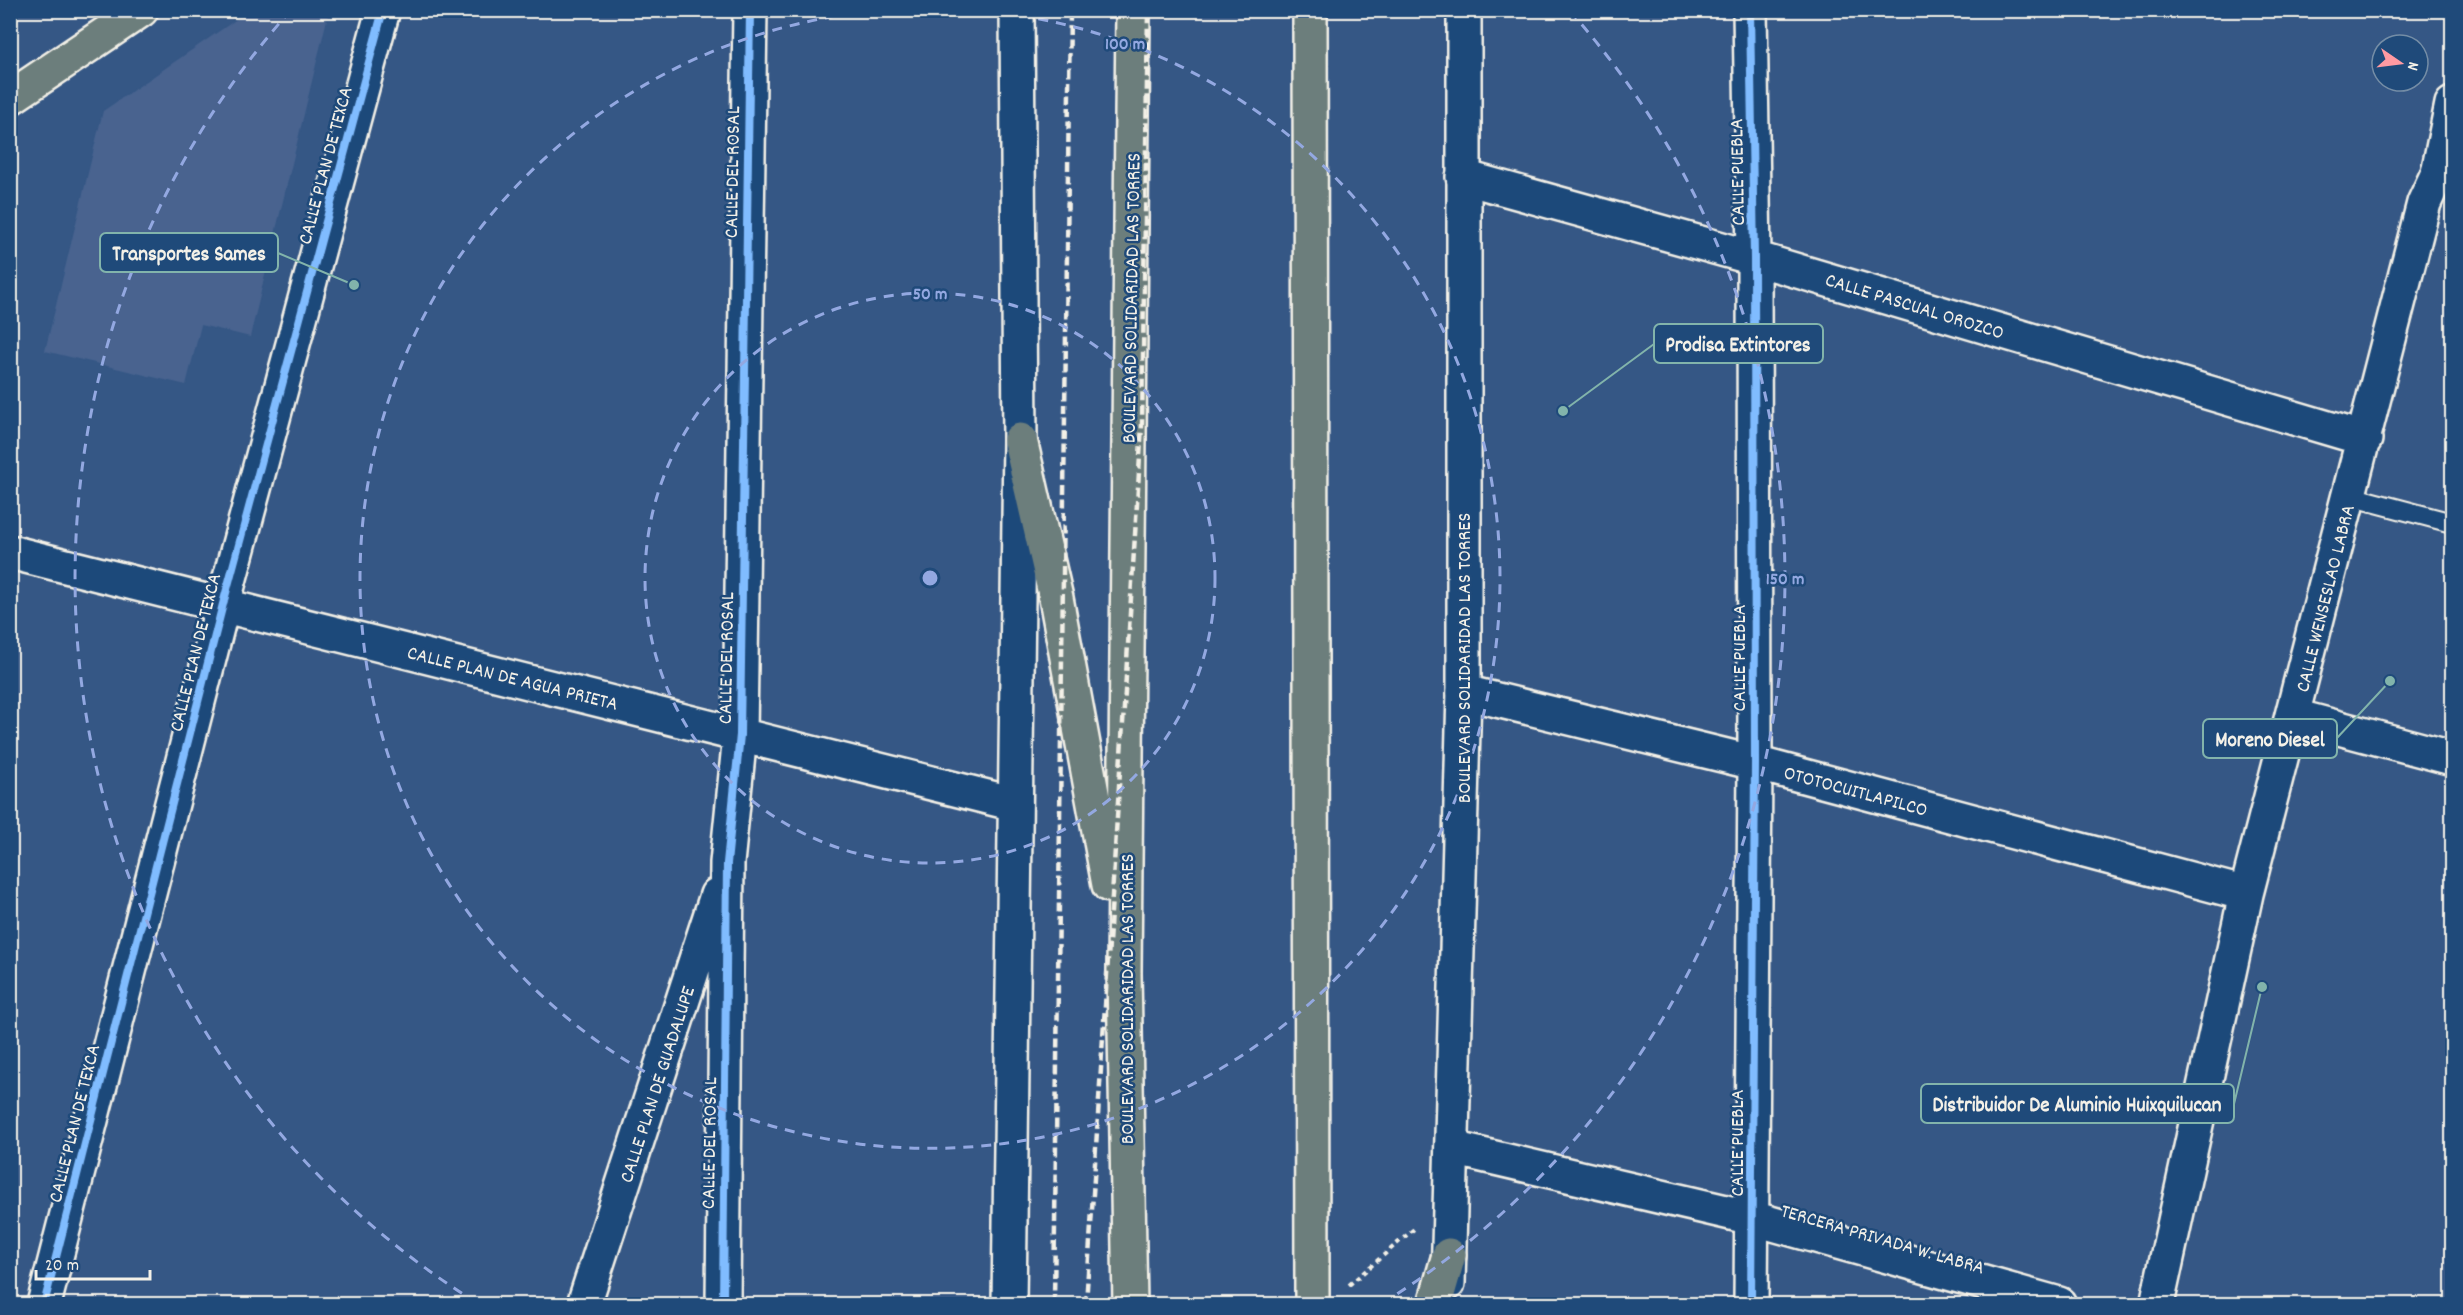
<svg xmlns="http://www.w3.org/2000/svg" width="2463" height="1315" font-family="Dekko,sans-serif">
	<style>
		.built { fill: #48638f }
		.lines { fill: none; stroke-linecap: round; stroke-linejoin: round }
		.service-casing { stroke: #f4f1e8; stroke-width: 22 }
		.minor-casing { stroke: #f4f1e8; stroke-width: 38 }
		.secondary-casing { stroke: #f4f1e8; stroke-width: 38 }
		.trunk-casing { stroke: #f4f1e8; stroke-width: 38 }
		.path { stroke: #f4f1e8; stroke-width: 4; stroke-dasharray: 4.5 4.5; stroke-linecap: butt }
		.service { stroke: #1f4a7a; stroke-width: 18 }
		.minor { stroke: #1f4a7a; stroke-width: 33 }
		.secondary { stroke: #1f4a7a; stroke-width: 33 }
		.trunk { stroke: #6c7e7c; stroke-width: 33 }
		.rail { stroke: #f4f1e8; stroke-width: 4.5; stroke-dasharray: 9 4.5; stroke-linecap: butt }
		.cycleway-casing { stroke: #1f4a7a; stroke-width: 11 }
		.cycleway { stroke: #80bcff; stroke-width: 8 }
		.ring { fill: none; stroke: #93a8e1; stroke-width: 3; stroke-dasharray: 10 8 }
		.labels { text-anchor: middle; stroke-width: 5; stroke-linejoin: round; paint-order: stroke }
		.street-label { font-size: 20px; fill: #f4f1e8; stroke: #1f4a7a }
		.centre { fill: #93a8e1; stroke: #1f4a7a; stroke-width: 3 }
		.ring-label { font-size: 18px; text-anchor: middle; font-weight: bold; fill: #93a8e1; stroke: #1f4a7a; stroke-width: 5; stroke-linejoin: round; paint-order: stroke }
		.leader { fill: none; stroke: #82b4ab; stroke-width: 2 }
		.callout-dot { fill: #82b4ab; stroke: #1f4a7a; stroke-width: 2 }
		.callout { fill: #1f4a7a; stroke: #82b4ab; stroke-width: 2 }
		.callout-label { font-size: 21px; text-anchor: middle; font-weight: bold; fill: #f4f1e8 }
	</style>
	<rect width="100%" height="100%" fill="#355785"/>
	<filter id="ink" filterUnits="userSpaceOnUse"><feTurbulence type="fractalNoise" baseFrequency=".0167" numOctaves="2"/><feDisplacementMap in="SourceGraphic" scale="12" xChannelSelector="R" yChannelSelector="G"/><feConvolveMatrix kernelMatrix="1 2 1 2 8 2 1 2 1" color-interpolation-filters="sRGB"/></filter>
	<g filter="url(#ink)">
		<!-- built -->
		<path class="built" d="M 250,10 L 329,11 L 250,337 L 201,325 L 186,385 L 45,351 L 103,111 Z"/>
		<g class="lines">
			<!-- service casing -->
			<g class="service-casing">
				<path id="service" d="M 2350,496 L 2452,523"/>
			</g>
			<!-- minor casing -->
			<g class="minor-casing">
				<path id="minor" d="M 1750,10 L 1754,258 L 1755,763 L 1751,1304
					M 1463,177 L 1754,258 L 2365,439
					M 10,552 L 1015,804
					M 1464,692 L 1755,763 L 2246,894
					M 2294,716 L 2452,758
					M 1452,1148 L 1752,1218 L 2059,1304
					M 44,1304 L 223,604 L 383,10
					M 584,1304 L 717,895
					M 723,1304 L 727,863 L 740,735 L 750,10
					M 2157,1304 L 2246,894 L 2424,203 L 2438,173 L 2452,104"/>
			</g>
			<!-- secondary casing -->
			<g class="secondary-casing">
				<path id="secondary" d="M 1448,1283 L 1464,692 L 1464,10
					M 1009,1304 L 1020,440 L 1017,10"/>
			</g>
			<!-- trunk casing -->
			<g class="trunk-casing">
				<path id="trunk" d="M 1310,10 L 1312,1304
					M 10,98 L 141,10
					M 1020,440 L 1056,598 L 1109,885
					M 1130,1304 L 1124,973 L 1133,10
					M 1435,1304 L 1449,1255"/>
			</g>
			<!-- path -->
			<path class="path" d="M 1349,1285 L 1414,1229"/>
			<!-- service -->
			<use href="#service" class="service"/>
			<!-- minor -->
			<use href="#minor" class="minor"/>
			<!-- secondary -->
			<use href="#secondary" class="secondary"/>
			<!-- trunk -->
			<use href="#trunk" class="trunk"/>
			<!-- rail -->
			<path class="rail" d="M 1054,1304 L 1070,10
				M 1086,1304 L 1142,425 L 1148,10"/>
			<!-- cycleway casing -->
			<g class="cycleway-casing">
				<path id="cycleway" d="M 1750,10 L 1754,258 L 1755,763 L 1751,1304
					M 44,1304 L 223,604 L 383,10
					M 723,1304 L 727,863 L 740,735 L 750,10"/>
			</g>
			<!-- cycleway -->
			<use href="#cycleway" class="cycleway"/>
		</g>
	</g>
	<!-- distance rings -->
	<g class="ring">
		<circle cx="930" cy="578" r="285"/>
		<path d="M985 11A570 570 0 1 1 875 11"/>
		<path d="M477 1303A855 855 0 0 1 290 11M1570 11A855 855 0 0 1 1383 1303"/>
	</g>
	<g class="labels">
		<!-- street labels -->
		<g class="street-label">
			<text transform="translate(324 165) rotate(-75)" y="7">CALLE PLAN DE TEXCA</text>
			<text transform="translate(731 172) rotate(-89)" y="7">CALLE DEL ROSAL</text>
			<text transform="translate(1736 172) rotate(-91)" y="7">CALLE PUEBLA</text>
			<text transform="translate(1130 298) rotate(-89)" y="7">BOULEVARD SOLIDARIDAD LAS TORRES</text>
			<text transform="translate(1915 305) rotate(17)" y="7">CALLE PASCUAL OROZCO</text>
			<text transform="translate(2324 598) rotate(-76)" y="7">CALLE WENSESLAO LABRA</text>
			<text transform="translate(194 652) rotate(-76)" y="7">CALLE PLAN DE TEXCA</text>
			<text transform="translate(725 658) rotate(-89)" y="7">CALLE DEL ROSAL</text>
			<text transform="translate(1463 658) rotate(-90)" y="7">BOULEVARD SOLIDARIDAD LAS TORRES</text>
			<text transform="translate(1738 658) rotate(-90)" y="7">CALLE PUEBLA</text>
			<text transform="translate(513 677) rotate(14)" y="7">CALLE PLAN DE AGUA PRIETA</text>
			<text transform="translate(1856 790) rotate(15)" y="7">OTOTOCUITLAPILCO</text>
			<text transform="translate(1126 999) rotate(-90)" y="7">BOULEVARD SOLIDARIDAD LAS TORRES</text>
			<text transform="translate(656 1084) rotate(-72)" y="7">CALLE PLAN DE GUADALUPE</text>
			<text transform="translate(73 1123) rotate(-76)" y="7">CALLE PLAN DE TEXCA</text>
			<text transform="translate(708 1143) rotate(-89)" y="7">CALLE DEL ROSAL</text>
			<text transform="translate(1736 1143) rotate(-90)" y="7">CALLE PUEBLA</text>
			<text transform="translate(1883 1238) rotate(16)" y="7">TERCERA PRIVADA W. LABRA</text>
		</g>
	</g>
	<circle cx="930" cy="578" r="9" class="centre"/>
	<g class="ring-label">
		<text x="1125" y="49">100 m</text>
		<text x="930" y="299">50 m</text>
		<text x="1785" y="584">150 m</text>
	</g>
	<!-- callouts -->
	<path class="leader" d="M354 285L278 253M1563 411L1654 344M2390 681L2337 738M2262 987L2234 1104"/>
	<g class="callout-dot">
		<circle cx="354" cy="285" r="6"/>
		<circle cx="1563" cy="411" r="6"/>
		<circle cx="2390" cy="681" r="6"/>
		<circle cx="2262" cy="987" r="6"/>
	</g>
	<g class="callout">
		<rect x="100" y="233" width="178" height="39" rx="6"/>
		<rect x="1654" y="324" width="169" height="39" rx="6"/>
		<rect x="2203" y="719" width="134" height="39" rx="6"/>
		<rect x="1921" y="1084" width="313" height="39" rx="6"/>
	</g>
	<g class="callout-label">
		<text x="189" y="260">Transportes Sames</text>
		<text x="1738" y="351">Prodisa Extintores</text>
		<text x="2270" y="746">Moreno Diesel</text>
		<text x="2077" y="1111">Distribuidor De Aluminio Huixquilucan</text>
	</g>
	<!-- margin -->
	<rect width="2463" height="1315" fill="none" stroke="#1f4a7a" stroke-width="36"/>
	<rect x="18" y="18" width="2427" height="1279" fill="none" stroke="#f4f1e8" stroke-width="2" filter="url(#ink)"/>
	<!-- north arrow -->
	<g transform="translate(2400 63) rotate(104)"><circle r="28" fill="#1f4a7a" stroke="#748da6" stroke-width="1.5"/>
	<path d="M0-4.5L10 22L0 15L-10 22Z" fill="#ff9aa2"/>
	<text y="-9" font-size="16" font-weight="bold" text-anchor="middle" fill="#f4f1e8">N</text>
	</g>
	<!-- scale -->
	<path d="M36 1270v9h114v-9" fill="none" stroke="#f4f1e8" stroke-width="3"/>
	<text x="45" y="1270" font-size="18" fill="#f4f1e8" stroke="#1f4a7a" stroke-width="4.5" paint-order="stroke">20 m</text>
</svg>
